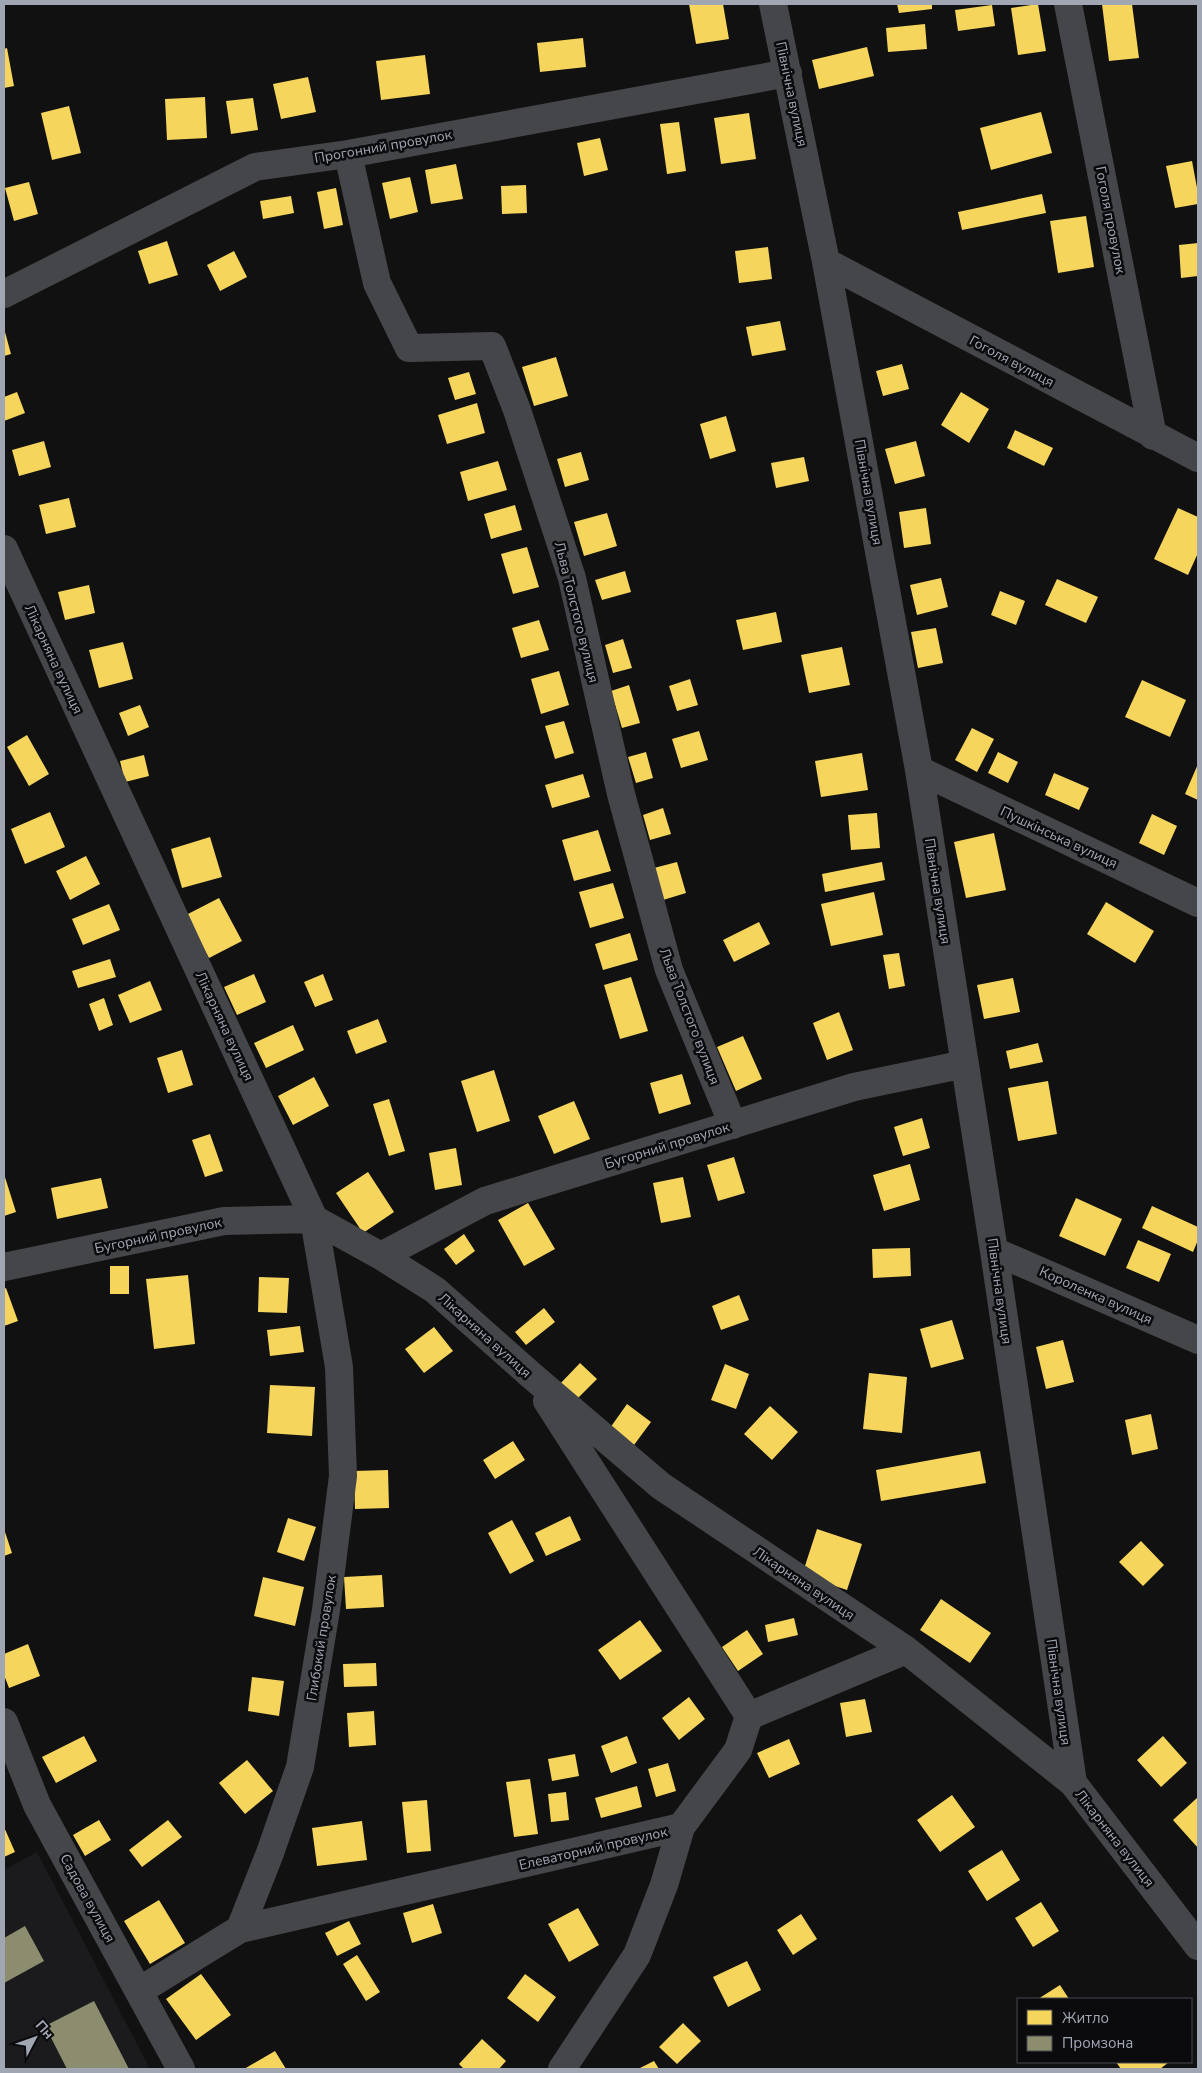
<svg xmlns="http://www.w3.org/2000/svg" width="1202" height="2073" font-family="'Nunito Sans',sans-serif">
	<style>
		.built { fill: #1b1b1d }
		.homes { fill: #f6d55c }
		.industry { fill: #8c8c6e }
		.lines { fill: none; stroke-linecap: round; stroke-linejoin: round }
		.minor { stroke: #45464a; stroke-width: 28 }
		.labels { text-anchor: middle; stroke-width: 5; stroke-linejoin: round; paint-order: stroke }
		.street-label { font-size: 14px; fill: #a1a6b3; stroke: #0b0b0d }
	</style>
	<rect width="100%" height="100%" fill="#111"/>
	<!-- built -->
	<path class="built" d="M 37,1852 L 150,2069 L 4,2069 L 4,1870 Z"/>
	<!-- homes -->
	<path class="homes" d="M 689,4 L 723,4 L 729,39 L 696,44 Z
		M 897,4 L 932,4 L 932,9 L 899,13 Z
		M 1038,4 L 1046,51 L 1018,55 L 1011,8 Z
		M 1102,4 L 1132,4 L 1139,58 L 1109,61 Z
		M 992,5 L 995,26 L 958,31 L 955,10 Z
		M 925,24 L 927,49 L 888,52 L 886,28 Z
		M 583,38 L 586,67 L 540,72 L 537,43 Z
		M 867,47 L 874,76 L 819,89 L 812,60 Z
		M 7,48 L 14,86 L 4,88 L 4,49 Z
		M 425,55 L 430,94 L 381,100 L 376,61 Z
		M 308,77 L 316,112 L 281,119 L 273,84 Z
		M 205,97 L 207,138 L 167,140 L 165,99 Z
		M 253,98 L 258,130 L 231,134 L 226,101 Z
		M 69,106 L 81,153 L 52,160 L 41,113 Z
		M 1041,112 L 1052,153 L 991,170 L 980,128 Z
		M 749,113 L 756,159 L 721,164 L 714,118 Z
		M 679,122 L 686,171 L 667,174 L 660,124 Z
		M 600,138 L 608,170 L 584,176 L 577,143 Z
		M 1192,161 L 1198,193 L 1198,204 L 1175,208 L 1166,166 Z
		M 456,164 L 463,199 L 431,204 L 425,170 Z
		M 410,177 L 418,212 L 390,219 L 382,183 Z
		M 29,182 L 38,214 L 14,221 L 5,188 Z
		M 526,185 L 527,213 L 502,214 L 501,186 Z
		M 336,188 L 343,225 L 324,229 L 317,192 Z
		M 1042,194 L 1046,213 L 962,230 L 958,212 Z
		M 291,196 L 294,213 L 263,219 L 260,201 Z
		M 1086,216 L 1094,267 L 1058,273 L 1050,221 Z
		M 167,241 L 178,275 L 149,284 L 138,251 Z
		M 1198,243 L 1198,276 L 1181,278 L 1179,245 Z
		M 768,247 L 772,279 L 739,283 L 735,251 Z
		M 234,251 L 247,277 L 220,291 L 207,265 Z
		M 780,321 L 786,350 L 752,356 L 746,327 Z
		M 4,332 L 5,332 L 11,354 L 4,356 Z
		M 556,357 L 568,396 L 534,406 L 522,367 Z
		M 902,364 L 909,389 L 883,396 L 876,371 Z
		M 469,372 L 476,394 L 455,400 L 448,378 Z
		M 17,392 L 25,413 L 4,421 L 4,397 Z
		M 961,392 L 989,409 L 969,443 L 941,425 Z
		M 477,403 L 485,433 L 447,444 L 438,415 Z
		M 726,416 L 736,451 L 710,459 L 700,424 Z
		M 1015,430 L 1053,448 L 1044,466 L 1007,448 Z
		M 44,441 L 51,467 L 19,476 L 12,450 Z
		M 916,441 L 925,476 L 895,484 L 885,449 Z
		M 581,452 L 589,480 L 565,487 L 557,459 Z
		M 804,457 L 809,481 L 776,488 L 771,463 Z
		M 498,461 L 507,490 L 468,501 L 460,472 Z
		M 69,498 L 76,527 L 46,534 L 39,505 Z
		M 515,505 L 522,530 L 491,539 L 484,514 Z
		M 926,508 L 931,544 L 904,548 L 899,512 Z
		M 1178,508 L 1198,517 L 1198,553 L 1188,575 L 1154,559 Z
		M 607,513 L 617,546 L 584,556 L 574,522 Z
		M 527,547 L 539,587 L 513,594 L 501,554 Z
		M 625,571 L 631,592 L 602,600 L 595,580 Z
		M 941,578 L 948,607 L 917,615 L 910,585 Z
		M 1057,579 L 1098,597 L 1086,623 L 1045,605 Z
		M 89,585 L 95,613 L 65,620 L 58,592 Z
		M 1000,591 L 1025,601 L 1016,625 L 991,615 Z
		M 776,612 L 782,642 L 743,650 L 736,620 Z
		M 539,620 L 549,650 L 521,658 L 512,628 Z
		M 936,628 L 943,663 L 918,668 L 911,632 Z
		M 623,639 L 632,668 L 613,673 L 605,645 Z
		M 123,642 L 133,679 L 99,688 L 89,650 Z
		M 842,647 L 850,685 L 809,693 L 801,655 Z
		M 559,671 L 569,705 L 541,714 L 531,679 Z
		M 690,679 L 698,705 L 677,711 L 669,686 Z
		M 1142,680 L 1186,700 L 1170,737 L 1125,717 Z
		M 629,685 L 640,723 L 622,728 L 611,691 Z
		M 140,705 L 149,727 L 128,736 L 119,713 Z
		M 564,721 L 574,753 L 555,759 L 545,726 Z
		M 972,728 L 994,739 L 977,772 L 955,760 Z
		M 699,731 L 708,760 L 681,768 L 672,739 Z
		M 27,735 L 49,774 L 29,786 L 7,747 Z
		M 646,752 L 653,778 L 636,783 L 628,757 Z
		M 998,752 L 1018,762 L 1008,783 L 988,773 Z
		M 862,753 L 868,790 L 821,797 L 815,761 Z
		M 144,755 L 149,776 L 125,782 L 120,761 Z
		M 1198,764 L 1198,800 L 1185,794 Z
		M 1054,773 L 1089,788 L 1079,810 L 1045,795 Z
		M 583,774 L 590,797 L 552,808 L 545,785 Z
		M 663,808 L 671,834 L 650,840 L 643,815 Z
		M 50,812 L 65,847 L 25,864 L 11,829 Z
		M 877,813 L 880,848 L 851,850 L 848,815 Z
		M 1152,814 L 1177,826 L 1164,855 L 1139,843 Z
		M 598,830 L 611,871 L 574,881 L 562,840 Z
		M 994,833 L 1006,890 L 966,898 L 954,842 Z
		M 210,837 L 222,877 L 182,888 L 171,849 Z
		M 86,856 L 100,884 L 70,900 L 56,871 Z
		M 677,862 L 686,893 L 663,900 L 654,868 Z
		M 882,862 L 885,880 L 825,892 L 822,874 Z
		M 613,883 L 624,918 L 590,928 L 579,892 Z
		M 874,892 L 883,935 L 831,946 L 821,904 Z
		M 219,898 L 242,941 L 209,958 L 186,915 Z
		M 1106,902 L 1154,931 L 1135,963 L 1087,934 Z
		M 109,904 L 120,930 L 83,945 L 72,919 Z
		M 759,922 L 770,944 L 734,962 L 723,940 Z
		M 630,933 L 638,960 L 603,970 L 595,944 Z
		M 899,953 L 905,986 L 889,989 L 883,955 Z
		M 110,959 L 116,977 L 78,988 L 72,971 Z
		M 254,974 L 266,1002 L 237,1015 L 224,987 Z
		M 323,974 L 333,1000 L 315,1007 L 304,982 Z
		M 631,977 L 648,1031 L 620,1039 L 604,985 Z
		M 1013,978 L 1020,1012 L 984,1019 L 977,985 Z
		M 150,981 L 162,1010 L 130,1023 L 118,995 Z
		M 104,998 L 113,1025 L 99,1031 L 89,1004 Z
		M 839,1012 L 853,1050 L 827,1060 L 813,1023 Z
		M 378,1019 L 387,1042 L 356,1054 L 347,1031 Z
		M 293,1025 L 304,1050 L 266,1068 L 254,1043 Z
		M 743,1036 L 762,1079 L 736,1091 L 717,1047 Z
		M 1038,1043 L 1043,1062 L 1010,1069 L 1006,1051 Z
		M 182,1050 L 193,1085 L 168,1093 L 157,1058 Z
		M 494,1070 L 510,1121 L 477,1132 L 461,1081 Z
		M 682,1074 L 691,1104 L 659,1114 L 650,1083 Z
		M 314,1077 L 329,1106 L 293,1125 L 278,1096 Z
		M 1048,1081 L 1057,1134 L 1018,1141 L 1008,1088 Z
		M 389,1099 L 405,1151 L 389,1156 L 373,1104 Z
		M 574,1101 L 590,1139 L 554,1154 L 538,1116 Z
		M 922,1118 L 930,1148 L 903,1156 L 894,1127 Z
		M 210,1134 L 223,1171 L 205,1177 L 192,1140 Z
		M 456,1148 L 462,1185 L 435,1190 L 429,1153 Z
		M 734,1157 L 745,1193 L 718,1201 L 707,1165 Z
		M 910,1164 L 920,1200 L 884,1211 L 873,1175 Z
		M 368,1172 L 394,1212 L 363,1233 L 336,1193 Z
		M 4,1174 L 16,1212 L 4,1216 Z
		M 683,1177 L 691,1217 L 661,1223 L 653,1183 Z
		M 101,1178 L 108,1208 L 57,1219 L 51,1188 Z
		M 1076,1198 L 1122,1219 L 1105,1256 L 1059,1236 Z
		M 528,1203 L 555,1249 L 524,1266 L 498,1220 Z
		M 1152,1206 L 1198,1227 L 1198,1240 L 1193,1252 L 1142,1228 Z
		M 464,1234 L 475,1251 L 456,1265 L 444,1249 Z
		M 1138,1240 L 1171,1254 L 1159,1282 L 1126,1268 Z
		M 910,1248 L 911,1276 L 873,1278 L 872,1249 Z
		M 110,1266 L 129,1266 L 129,1294 L 110,1294 Z
		M 188,1275 L 195,1344 L 154,1349 L 146,1279 Z
		M 259,1277 L 289,1278 L 287,1313 L 258,1312 Z
		M 6,1288 L 18,1321 L 4,1326 L 4,1289 Z
		M 739,1295 L 749,1320 L 721,1330 L 712,1306 Z
		M 544,1308 L 555,1322 L 526,1345 L 515,1332 Z
		M 952,1320 L 964,1359 L 931,1368 L 920,1329 Z
		M 300,1326 L 304,1352 L 270,1356 L 267,1330 Z
		M 434,1327 L 453,1351 L 424,1373 L 405,1349 Z
		M 1063,1340 L 1074,1382 L 1046,1389 L 1036,1347 Z
		M 580,1363 L 597,1379 L 574,1402 L 558,1386 Z
		M 725,1364 L 749,1374 L 736,1409 L 711,1400 Z
		M 869,1373 L 907,1377 L 902,1433 L 863,1429 Z
		M 270,1385 L 315,1387 L 312,1436 L 267,1433 Z
		M 627,1404 L 651,1422 L 634,1445 L 610,1428 Z
		M 770,1406 L 798,1432 L 772,1460 L 744,1434 Z
		M 1151,1414 L 1158,1449 L 1132,1455 L 1125,1420 Z
		M 513,1441 L 525,1460 L 495,1479 L 483,1460 Z
		M 980,1451 L 986,1483 L 881,1501 L 876,1470 Z
		M 388,1470 L 389,1508 L 355,1509 L 354,1471 Z
		M 570,1516 L 581,1540 L 546,1556 L 535,1533 Z
		M 288,1518 L 316,1527 L 304,1561 L 277,1552 Z
		M 512,1520 L 534,1561 L 510,1574 L 488,1533 Z
		M 4,1529 L 12,1553 L 4,1556 Z
		M 817,1529 L 862,1544 L 847,1590 L 802,1575 Z
		M 1141,1541 L 1164,1565 L 1143,1586 L 1119,1562 Z
		M 382,1575 L 384,1607 L 346,1609 L 344,1577 Z
		M 263,1577 L 304,1587 L 295,1626 L 254,1616 Z
		M 941,1599 L 991,1633 L 970,1663 L 920,1630 Z
		M 794,1618 L 798,1635 L 768,1642 L 765,1625 Z
		M 640,1620 L 662,1651 L 620,1680 L 598,1650 Z
		M 747,1630 L 763,1654 L 738,1671 L 722,1647 Z
		M 28,1644 L 40,1676 L 9,1688 L 4,1675 L 4,1654 Z
		M 376,1663 L 377,1686 L 344,1687 L 343,1664 Z
		M 252,1677 L 284,1681 L 279,1716 L 248,1711 Z
		M 689,1697 L 705,1719 L 679,1740 L 662,1718 Z
		M 865,1699 L 872,1732 L 846,1737 L 840,1703 Z
		M 374,1711 L 376,1745 L 349,1747 L 347,1713 Z
		M 84,1736 L 97,1761 L 56,1783 L 42,1757 Z
		M 627,1736 L 637,1763 L 611,1773 L 601,1746 Z
		M 1163,1736 L 1187,1763 L 1161,1787 L 1137,1760 Z
		M 789,1739 L 800,1764 L 769,1778 L 757,1753 Z
		M 575,1754 L 579,1776 L 552,1781 L 548,1759 Z
		M 247,1760 L 273,1791 L 245,1814 L 219,1783 Z
		M 668,1763 L 676,1791 L 656,1797 L 648,1769 Z
		M 530,1779 L 538,1834 L 514,1837 L 506,1782 Z
		M 637,1786 L 642,1807 L 601,1818 L 595,1798 Z
		M 566,1792 L 569,1820 L 551,1822 L 548,1794 Z
		M 952,1795 L 975,1827 L 940,1852 L 917,1820 Z
		M 1198,1797 L 1198,1848 L 1173,1820 Z
		M 427,1800 L 431,1851 L 407,1853 L 402,1802 Z
		M 99,1820 L 111,1840 L 85,1856 L 73,1835 Z
		M 168,1820 L 182,1837 L 142,1867 L 129,1850 Z
		M 362,1821 L 367,1860 L 317,1866 L 312,1828 Z
		M 4,1827 L 15,1852 L 4,1857 Z
		M 1002,1850 L 1020,1880 L 987,1901 L 968,1871 Z
		M 159,1900 L 185,1943 L 150,1964 L 124,1921 Z
		M 1041,1902 L 1059,1931 L 1033,1947 L 1015,1918 Z
		M 433,1904 L 442,1933 L 412,1943 L 403,1913 Z
		M 578,1908 L 599,1945 L 569,1962 L 548,1924 Z
		M 801,1914 L 817,1939 L 793,1955 L 777,1930 Z
		M 349,1921 L 361,1944 L 337,1956 L 325,1933 Z
		M 357,1955 L 380,1992 L 366,2001 L 343,1964 Z
		M 747,1961 L 761,1990 L 728,2007 L 713,1977 Z
		M 201,1974 L 231,2015 L 196,2040 L 166,1999 Z
		M 525,1974 L 556,1997 L 538,2022 L 507,1998 Z
		M 1060,1985 L 1069,1999 L 1038,1999 Z
		M 683,2023 L 701,2041 L 677,2064 L 659,2047 Z
		M 482,2039 L 506,2061 L 499,2069 L 464,2069 L 459,2064 Z
		M 275,2051 L 286,2069 L 244,2069 Z
		M 654,2061 L 659,2069 L 638,2069 Z
		M 1116,2062 L 1169,2062 L 1160,2069 L 1121,2069 Z"/>
	<!-- industry -->
	<path class="industry" d="M 25,1926 L 44,1961 L 4,1983 L 4,1938 Z
		M 94,2001 L 129,2069 L 67,2069 L 45,2026 Z"/>
	<g class="lines">
		<!-- minor -->
		<path class="minor" d="M 773,4 L 826,262 L 919,770 L 994,1251 L 1073,1783
			M 1068,4 L 1153,436
			M 348,154 L 377,283 L 409,348 L 492,346 L 517,410 L 572,578 L 621,794 L 669,970 L 733,1125
			M 826,262 L 1198,458
			M 4,294 L 255,167 L 348,154 L 788,73
			M 4,549 L 314,1219 L 339,1367 L 343,1476 L 326,1610 L 300,1767 L 270,1853 L 240,1929 L 139,1991
			M 919,770 L 1198,903
			M 994,1251 L 1198,1340
			M 381,1256 L 485,1201 L 854,1087 L 965,1064
			M 4,1267 L 224,1221 L 314,1219 L 381,1256 L 435,1290 L 532,1376 L 661,1486 L 906,1650 L 1073,1783 L 1198,1946
			M 547,1401 L 749,1716
			M 4,1722 L 37,1805 L 181,2069
			M 240,1929 L 681,1827 L 738,1750 L 749,1716 L 906,1650
			M 562,2069 L 637,1955 L 664,1885 L 681,1827"/>
	</g>
	<g class="labels">
		<!-- street labels -->
		<g class="street-label">
			<text transform="translate(792 94) rotate(78)" y="5">Північна вулиця</text>
			<text transform="translate(383 146) rotate(-10)" y="5">Прогонний провулок</text>
			<text transform="translate(1111 220) rotate(79)" y="5">Гоголя провулок</text>
			<text transform="translate(1012 361) rotate(28)" y="5">Гоголя вулиця</text>
			<text transform="translate(869 492) rotate(80)" y="5">Північна вулиця</text>
			<text transform="translate(577 612) rotate(76)" y="5">Льва Толстого вулиця</text>
			<text transform="translate(54 659) rotate(65)" y="5">Лікарняна вулиця</text>
			<text transform="translate(1059 837) rotate(25)" y="5">Пушкінська вулиця</text>
			<text transform="translate(938 891) rotate(81)" y="5">Північна вулиця</text>
			<text transform="translate(690 1016) rotate(69)" y="5">Льва Толстого вулиця</text>
			<text transform="translate(225 1026) rotate(65)" y="5">Лікарняна вулиця</text>
			<text transform="translate(667 1145) rotate(-17)" y="5">Бугорний провулок</text>
			<text transform="translate(158 1235) rotate(-12)" y="5">Бугорний провулок</text>
			<text transform="translate(1000 1291) rotate(82)" y="5">Північна вулиця</text>
			<text transform="translate(1096 1295) rotate(24)" y="5">Короленка вулиця</text>
			<text transform="translate(485 1335) rotate(42)" y="5">Лікарняна вулиця</text>
			<text transform="translate(804 1583) rotate(34)" y="5">Лікарняна вулиця</text>
			<text transform="translate(321 1638) rotate(-81)" y="5">Глибокий провулок</text>
			<text transform="translate(1059 1692) rotate(82)" y="5">Північна вулиця</text>
			<text transform="translate(1115 1838) rotate(52)" y="5">Лікарняна вулиця</text>
			<text transform="translate(593 1848) rotate(-13)" y="5">Елеваторний провулок</text>
			<text transform="translate(88 1898) rotate(61)" y="5">Садова вулиця</text>
		</g>
	</g>
	<!-- border -->
	<rect width="1202" height="2073" fill="none" stroke="#a1a6b3" stroke-width="10"/>
	<!-- legend -->
	<rect x="1017" y="1998" width="175" height="65" fill="#0b0b0d" stroke="#47494f"/>
	<rect x="1027" y="2010" width="25" height="15" fill="#f6d55c" stroke="#47494f"/>
	<text x="1062" y="2023" font-size="15" fill="#a1a6b3">Житло</text>
	<rect x="1027" y="2036" width="25" height="15" fill="#8c8c6e" stroke="#47494f"/>
	<text x="1062" y="2048" font-size="15" fill="#a1a6b3">Промзона</text>
	<!-- north arrow -->
	<g transform="translate(35 2038) rotate(49)" stroke="#0b0b0d" stroke-width="4" paint-order="stroke">
	<path d="M0-4L9 19L0 12L-9 19Z" fill="#a1a6b3"/>
	<text y="-8" font-size="14" font-weight="bold" text-anchor="middle" fill="#a1a6b3">Пн</text>
	</g>
</svg>
